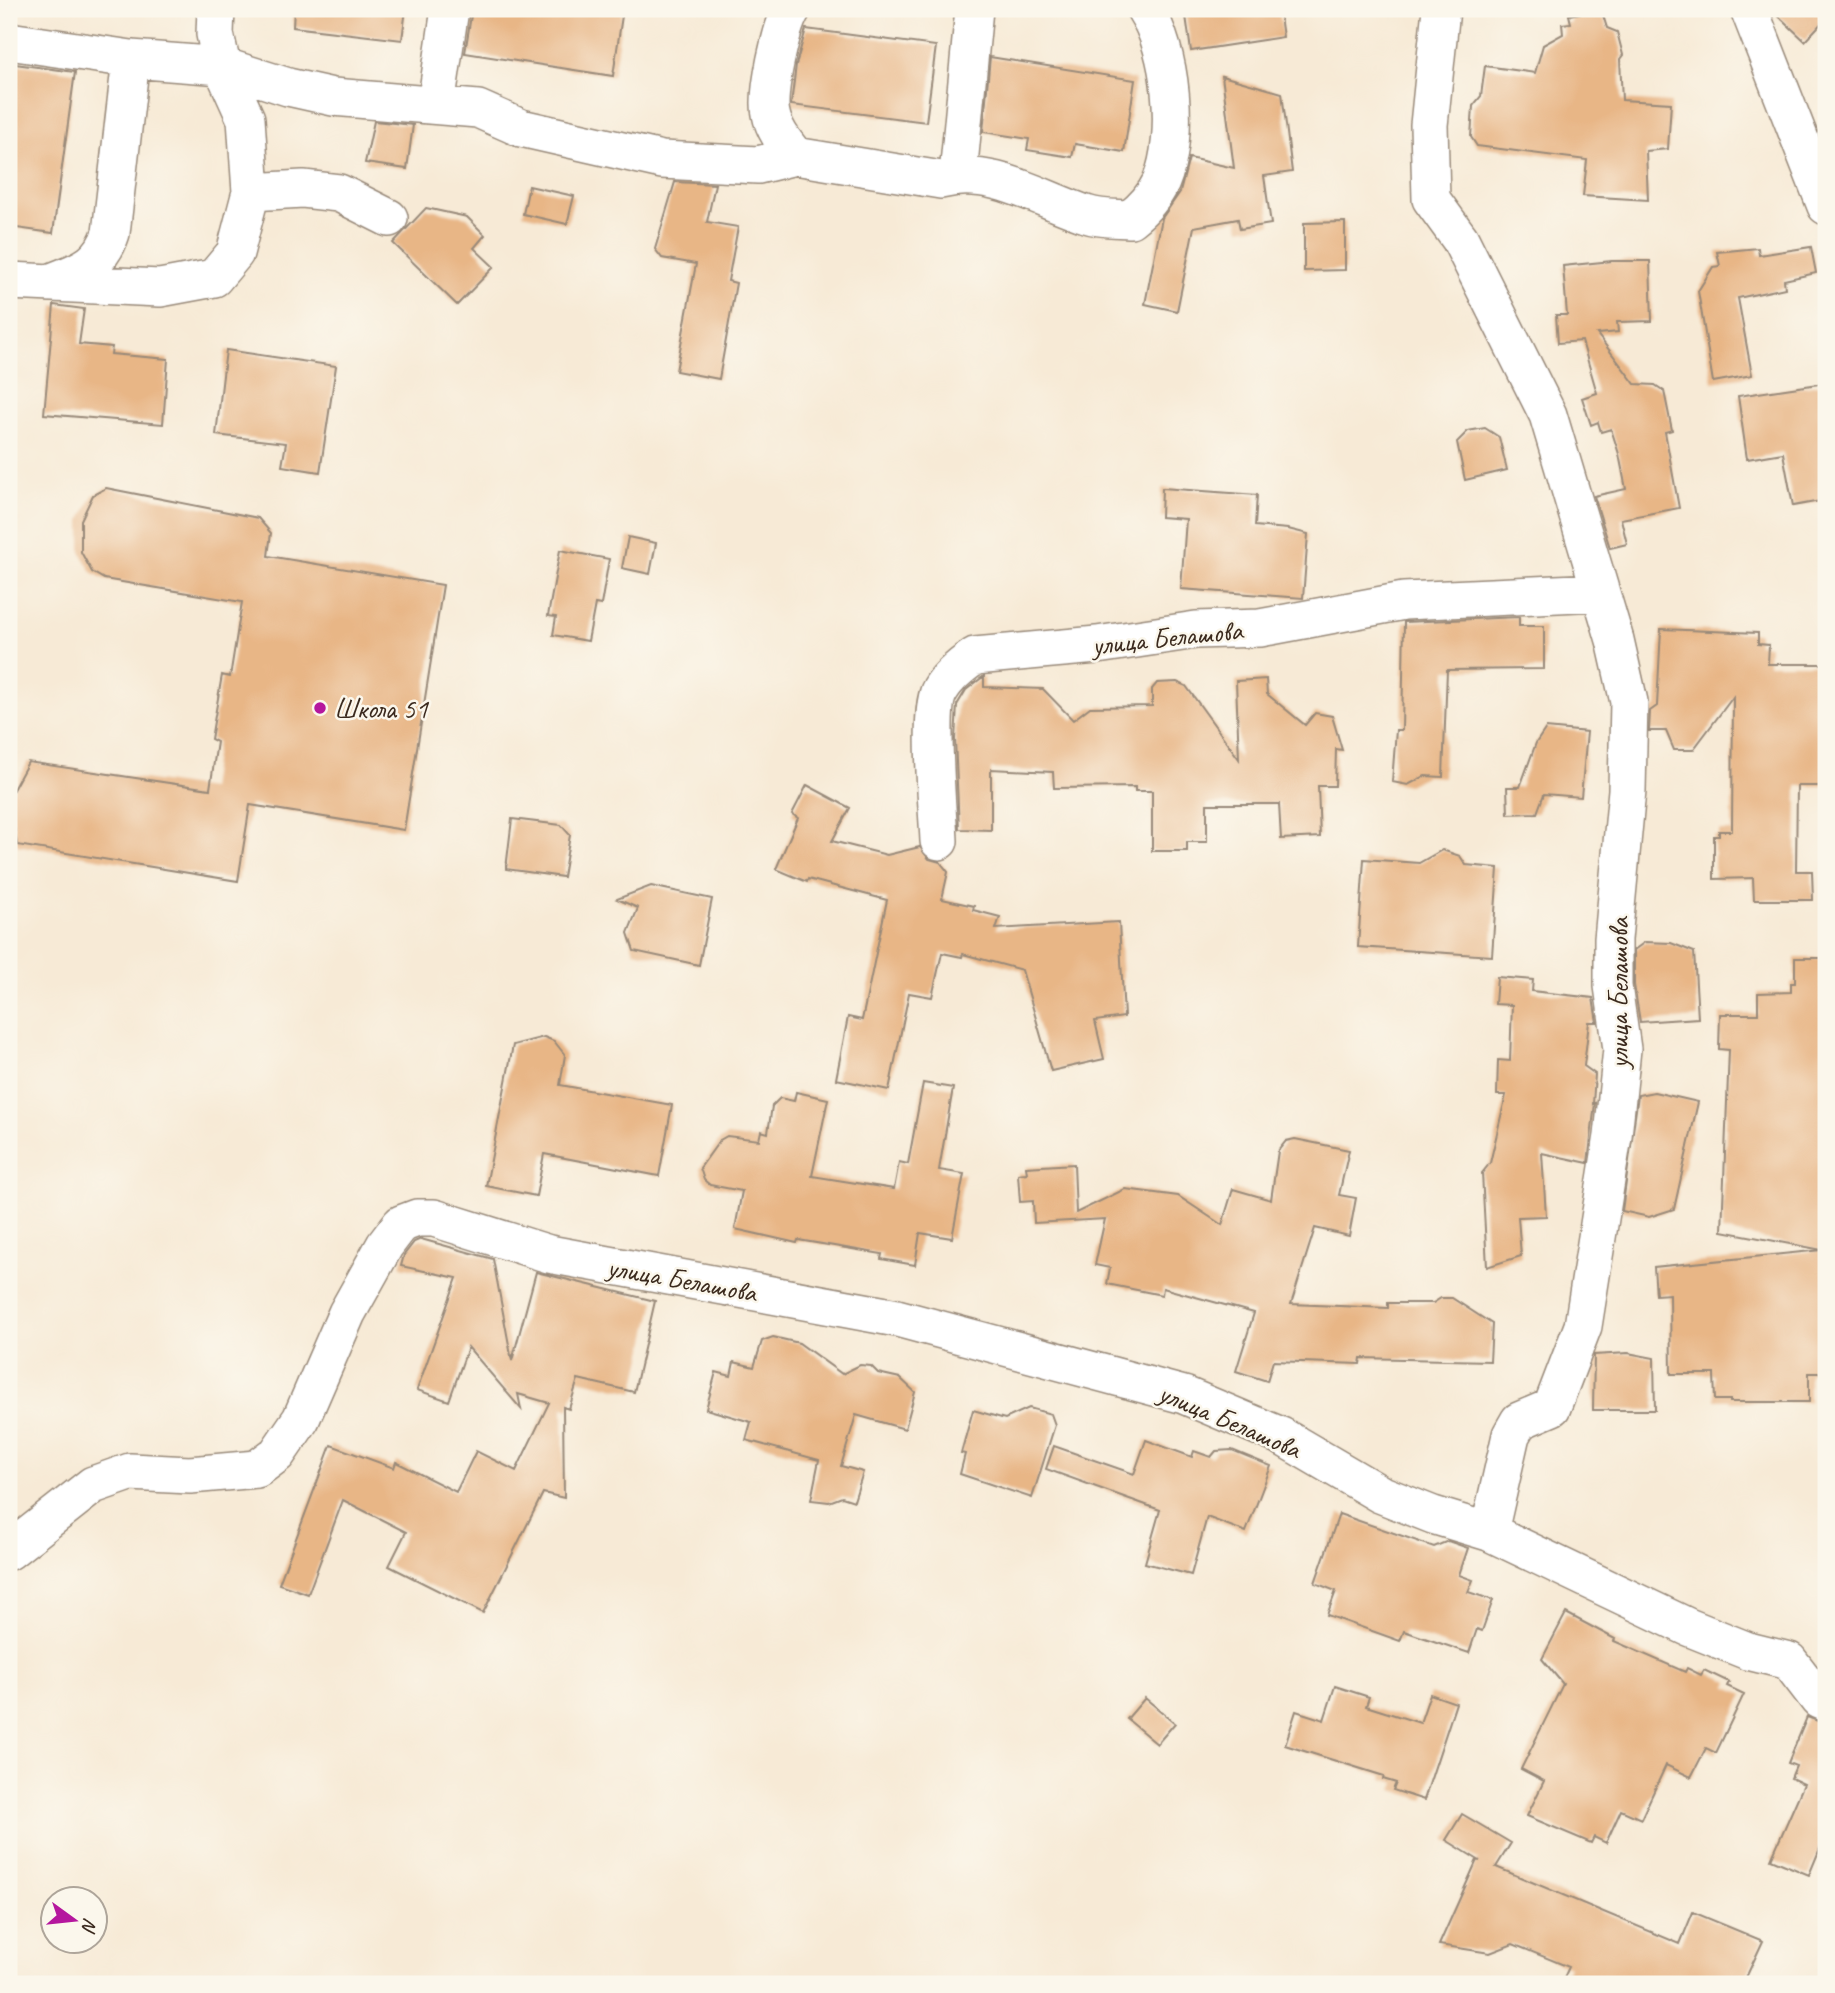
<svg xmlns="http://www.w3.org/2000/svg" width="1835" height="1993" font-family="Caveat,sans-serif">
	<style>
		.building { fill: #e8b686 }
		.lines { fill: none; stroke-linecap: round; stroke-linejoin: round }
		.minor-casing { stroke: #998a7a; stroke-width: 40 }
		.minor { stroke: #fff; stroke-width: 37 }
		.poi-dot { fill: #b5179e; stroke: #fbf7ec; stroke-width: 2.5 }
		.labels { text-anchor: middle; stroke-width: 5; stroke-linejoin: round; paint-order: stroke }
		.street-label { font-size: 28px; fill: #3b2a1e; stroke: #fbf7ec }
		.poi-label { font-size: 28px; fill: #3b2a1e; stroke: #fbf7ec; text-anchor: start }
	</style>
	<rect width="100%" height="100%" fill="#fbf7ec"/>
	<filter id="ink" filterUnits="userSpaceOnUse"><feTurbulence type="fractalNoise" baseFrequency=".0143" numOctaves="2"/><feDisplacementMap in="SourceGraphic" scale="14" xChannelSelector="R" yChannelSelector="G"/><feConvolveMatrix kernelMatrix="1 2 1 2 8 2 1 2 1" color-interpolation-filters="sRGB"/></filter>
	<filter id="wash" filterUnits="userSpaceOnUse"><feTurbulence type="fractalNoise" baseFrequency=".00686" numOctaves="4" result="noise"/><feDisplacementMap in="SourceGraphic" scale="28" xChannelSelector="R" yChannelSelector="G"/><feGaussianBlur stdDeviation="1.57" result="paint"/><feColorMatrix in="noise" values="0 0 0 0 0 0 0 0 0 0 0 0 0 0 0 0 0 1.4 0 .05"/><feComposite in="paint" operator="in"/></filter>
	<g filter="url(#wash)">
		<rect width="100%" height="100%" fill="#f7ead6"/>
		<g id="blocks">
			<!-- building -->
			<path class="building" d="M 294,9 L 406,9 L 402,40 L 293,27 Z
				M 472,9 L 623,9 L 613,76 L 465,53 Z
				M 1185,9 L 1279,9 L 1283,37 L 1191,51 Z
				M 1601,9 L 1607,28 L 1617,32 L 1623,55 L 1620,59 L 1622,100 L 1671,103 L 1668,149 L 1646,151 L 1648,200 L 1583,196 L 1587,160 L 1477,146 L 1471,137 L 1473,106 L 1481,96 L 1485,66 L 1535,73 L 1543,45 L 1563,34 L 1562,24 L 1571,23 L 1569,15 Z
				M 1771,9 L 1826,9 L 1826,18 L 1805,41 Z
				M 806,29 L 936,46 L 926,122 L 791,105 L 796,65 Z
				M 990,57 L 1135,80 L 1124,152 L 1075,144 L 1072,157 L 1027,150 L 1029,139 L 983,132 Z
				M 15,64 L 75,72 L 53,233 L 9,227 L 9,70 L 14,71 Z
				M 1222,76 L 1282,93 L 1292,172 L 1264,176 L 1271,224 L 1240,229 L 1238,219 L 1194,227 L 1177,311 L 1145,304 L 1162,218 L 1180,192 L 1189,158 L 1234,168 Z
				M 374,121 L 413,125 L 407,169 L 365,163 Z
				M 675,182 L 715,184 L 707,222 L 738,227 L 728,281 L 736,283 L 719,379 L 676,371 L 696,264 L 662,258 L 655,249 Z
				M 529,186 L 574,196 L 567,224 L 523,214 Z
				M 426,208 L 467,217 L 485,235 L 474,248 L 494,267 L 457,305 L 393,243 Z
				M 1345,222 L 1345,270 L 1304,271 L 1304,223 Z
				M 1811,247 L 1816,273 L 1784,280 L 1785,288 L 1738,298 L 1752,375 L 1713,382 L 1698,291 L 1713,267 L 1720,266 L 1717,252 L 1758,248 L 1759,255 Z
				M 1612,261 L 1650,261 L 1652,321 L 1617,322 L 1618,332 L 1597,334 L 1635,384 L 1655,385 L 1664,391 L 1672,430 L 1665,432 L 1679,508 L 1621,519 L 1627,544 L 1610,548 L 1594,496 L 1626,489 L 1619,454 L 1611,429 L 1601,432 L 1598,422 L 1591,425 L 1582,398 L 1597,393 L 1582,341 L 1558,343 L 1556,315 L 1567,315 L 1563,266 Z
				M 54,305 L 84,309 L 79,344 L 112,347 L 111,354 L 168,359 L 163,424 L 44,414 Z
				M 226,350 L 336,366 L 320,472 L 282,466 L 286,443 L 216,435 Z
				M 1826,383 L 1826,500 L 1793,506 L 1783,453 L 1747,459 L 1738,396 Z
				M 1485,428 L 1499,437 L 1507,470 L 1465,480 L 1457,442 L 1468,431 Z
				M 106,488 L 258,518 L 271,533 L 268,556 L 443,585 L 404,830 L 250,805 L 238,881 L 17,845 L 9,797 L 28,762 L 210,789 L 217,742 L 211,739 L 222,675 L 230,677 L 242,602 L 104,579 L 92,572 L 81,552 L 81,520 L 93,495 Z
				M 1162,488 L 1257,495 L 1255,526 L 1288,529 L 1308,534 L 1303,598 L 1181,589 L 1186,519 L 1161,517 Z
				M 628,537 L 656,543 L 650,574 L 622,568 Z
				M 560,550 L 609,559 L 601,605 L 595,604 L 588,641 L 553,635 L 556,617 L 548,616 Z
				M 1519,617 L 1519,626 L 1544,626 L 1544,669 L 1447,670 L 1443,777 L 1425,776 L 1408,785 L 1392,782 L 1396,730 L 1402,730 L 1404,622 Z
				M 1661,629 L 1758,633 L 1758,644 L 1769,645 L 1768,664 L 1823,664 L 1823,673 L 1826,673 L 1826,786 L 1797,786 L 1796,871 L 1812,871 L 1813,900 L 1754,900 L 1753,878 L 1714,879 L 1714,836 L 1719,836 L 1719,831 L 1732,831 L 1733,697 L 1693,750 L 1674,750 L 1666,731 L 1649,731 L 1650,711 L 1657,706 Z
				M 984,676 L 984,687 L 1043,689 L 1073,720 L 1090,707 L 1152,706 L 1152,689 L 1157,683 L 1177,682 L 1186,686 L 1239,759 L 1236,681 L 1266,679 L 1267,694 L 1305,725 L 1315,713 L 1332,716 L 1342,750 L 1336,749 L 1335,786 L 1318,786 L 1320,837 L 1281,839 L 1279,804 L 1207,804 L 1207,842 L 1187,842 L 1187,851 L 1152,851 L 1152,791 L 1135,791 L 1135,787 L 1054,788 L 1053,772 L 991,769 L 991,830 L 959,829 L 955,739 L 957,705 L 966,690 Z
				M 1546,728 L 1587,732 L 1581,797 L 1544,794 L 1537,813 L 1508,814 L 1507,787 L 1520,787 L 1536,743 Z
				M 807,785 L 850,808 L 832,841 L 887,855 L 920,847 L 929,859 L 940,862 L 948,872 L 942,899 L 974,906 L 973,910 L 1000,917 L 996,929 L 1119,922 L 1124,1017 L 1095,1021 L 1104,1059 L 1051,1071 L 1022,970 L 963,954 L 962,957 L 942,953 L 932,997 L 909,993 L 889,1090 L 836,1079 L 848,1017 L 862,1020 L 887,900 L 808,879 L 807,882 L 776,869 L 798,818 L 792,814 Z
				M 512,819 L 561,825 L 570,835 L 563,877 L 506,869 Z
				M 1442,850 L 1460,856 L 1466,865 L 1498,868 L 1492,956 L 1358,947 L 1364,859 L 1419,863 Z
				M 651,886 L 712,899 L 699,965 L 634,951 L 628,933 L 638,908 L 617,899 Z
				M 1645,942 L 1671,943 L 1694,952 L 1698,1018 L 1640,1022 L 1634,985 L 1634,950 Z
				M 1795,958 L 1826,958 L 1826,1373 L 1809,1373 L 1809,1402 L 1730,1402 L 1730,1400 L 1715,1400 L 1714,1374 L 1671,1374 L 1670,1294 L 1656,1295 L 1654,1267 L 1822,1250 L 1722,1231 L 1729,1050 L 1719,1049 L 1720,1014 L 1758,1014 L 1758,993 L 1791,992 L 1791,983 L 1795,983 Z
				M 1497,977 L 1533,980 L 1532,991 L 1593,998 L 1597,1022 L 1589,1022 L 1584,1066 L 1595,1074 L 1593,1104 L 1595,1103 L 1588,1163 L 1542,1153 L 1546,1216 L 1518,1217 L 1521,1256 L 1487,1267 L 1482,1173 L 1490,1163 L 1506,1095 L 1497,1095 L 1498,1060 L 1510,1061 L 1512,1005 L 1495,1004 Z
				M 544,1037 L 554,1041 L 565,1055 L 560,1085 L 672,1105 L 659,1176 L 544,1154 L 536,1196 L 486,1186 L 513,1045 Z
				M 923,1083 L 953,1088 L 939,1170 L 964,1174 L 952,1238 L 920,1233 L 915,1265 L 881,1259 L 882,1254 L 798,1240 L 797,1243 L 735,1229 L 742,1191 L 710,1185 L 704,1180 L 700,1168 L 720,1140 L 727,1136 L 759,1140 L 761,1131 L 768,1133 L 772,1106 L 780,1098 L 794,1101 L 796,1092 L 828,1099 L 812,1176 L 894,1189 L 899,1162 L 908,1164 Z
				M 1654,1092 L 1698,1102 L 1674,1209 L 1649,1217 L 1622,1211 L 1638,1095 Z
				M 1295,1139 L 1349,1150 L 1339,1195 L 1356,1198 L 1349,1236 L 1315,1228 L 1291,1304 L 1388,1308 L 1388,1303 L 1433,1303 L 1441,1298 L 1452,1298 L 1492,1324 L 1490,1361 L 1361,1358 L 1360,1364 L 1273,1361 L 1267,1381 L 1236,1371 L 1254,1313 L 1163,1288 L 1162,1295 L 1107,1284 L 1110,1268 L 1095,1265 L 1105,1219 L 1034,1223 L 1033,1201 L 1020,1202 L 1018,1174 L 1027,1173 L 1026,1167 L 1074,1164 L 1076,1213 L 1125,1189 L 1178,1196 L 1222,1225 L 1233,1189 L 1271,1200 L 1278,1151 L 1286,1141 Z
				M 421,1239 L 493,1259 L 512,1361 L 536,1272 L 655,1301 L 634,1392 L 578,1379 L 569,1409 L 563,1407 L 564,1498 L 543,1493 L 483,1613 L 389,1566 L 406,1532 L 343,1500 L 308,1594 L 279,1584 L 331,1445 L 394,1468 L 396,1462 L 456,1492 L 476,1451 L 516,1471 L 549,1403 L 518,1394 L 521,1409 L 468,1347 L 449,1401 L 417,1390 L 457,1278 L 401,1266 L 404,1255 L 414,1242 Z
				M 773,1337 L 799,1343 L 842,1374 L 860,1365 L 871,1366 L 878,1373 L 900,1378 L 915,1392 L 905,1429 L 856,1415 L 841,1466 L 863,1472 L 854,1501 L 842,1497 L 829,1502 L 811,1500 L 819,1460 L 746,1440 L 751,1422 L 706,1409 L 716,1372 L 731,1376 L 734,1362 L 754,1367 L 762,1341 Z
				M 1628,1353 L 1654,1358 L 1655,1410 L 1593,1410 L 1594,1355 Z
				M 1029,1408 L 1051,1414 L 1055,1425 L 1032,1498 L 960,1474 L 965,1454 L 961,1453 L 973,1410 L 1005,1419 Z
				M 1146,1440 L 1192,1457 L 1194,1451 L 1211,1457 L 1216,1451 L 1232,1450 L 1271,1466 L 1246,1532 L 1207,1517 L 1191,1575 L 1145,1563 L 1160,1510 L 1046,1469 L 1054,1446 L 1134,1474 Z
				M 1339,1514 L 1434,1547 L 1448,1541 L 1468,1548 L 1459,1575 L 1473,1580 L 1468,1592 L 1493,1600 L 1482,1631 L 1477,1629 L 1469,1653 L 1404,1631 L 1400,1641 L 1327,1615 L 1336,1591 L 1315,1583 Z
				M 1566,1613 L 1615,1639 L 1614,1641 L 1685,1672 L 1687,1668 L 1701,1675 L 1704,1670 L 1729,1682 L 1727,1686 L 1744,1694 L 1716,1753 L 1706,1748 L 1691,1777 L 1666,1765 L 1641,1819 L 1621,1810 L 1606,1843 L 1594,1837 L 1591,1843 L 1527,1816 L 1544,1781 L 1521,1769 L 1563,1684 L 1542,1659 Z
				M 1335,1686 L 1369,1697 L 1366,1706 L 1420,1723 L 1430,1694 L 1456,1703 L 1424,1800 L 1393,1790 L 1396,1783 L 1383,1779 L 1384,1776 L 1285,1745 L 1296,1711 L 1324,1720 Z
				M 1145,1698 L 1175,1723 L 1157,1744 L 1127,1719 Z
				M 1807,1717 L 1826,1724 L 1826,1834 L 1809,1875 L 1771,1859 L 1804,1784 L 1791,1778 L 1796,1766 L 1788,1763 Z
				M 1462,1814 L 1511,1843 L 1496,1867 L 1680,1944 L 1693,1912 L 1763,1941 L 1743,1984 L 1561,1984 L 1569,1967 L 1513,1944 L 1490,1953 L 1439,1945 L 1477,1860 L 1480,1861 L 1446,1840 Z"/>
		</g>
	</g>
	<g filter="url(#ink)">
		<use href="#blocks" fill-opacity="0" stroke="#998a7a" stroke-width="2"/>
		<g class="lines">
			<!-- minor casing -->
			<g class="minor-casing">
				<path id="minor" d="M 792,9 C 781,27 766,94 771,114 C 774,130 785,143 795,156
					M 1441,9 L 1429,125 L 1431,199 L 1460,239 L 1548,415 L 1615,640 L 1629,702 L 1627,790 L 1613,939 L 1613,986 L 1622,1049 L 1613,1136 L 1583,1326 L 1552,1407 L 1519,1421 L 1511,1435 L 1489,1532
					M 1749,9 L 1826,206
					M 9,41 L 131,59 L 222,66 L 288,87 L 333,97 L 478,109 L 521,128 L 662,160 L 758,165 L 795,156 L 941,180 C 991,166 1040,199 1086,214 C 1100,219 1116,218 1130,219 C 1143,209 1154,197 1161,182 C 1180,136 1172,50 1145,9
					M 436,105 L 450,9
					M 958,175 L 974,9
					M 251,192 L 303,189 L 339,193 L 389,218
					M 9,281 L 160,288 L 214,278 L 235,253 L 251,192 L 246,119 L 222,66 L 215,34 L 216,9
					M 54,281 C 82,270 101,264 111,233 L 131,59
					M 939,841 C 938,814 928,708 940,690 C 948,676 962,665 975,656 L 1097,645 L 1196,630 L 1260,628 L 1404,601 L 1600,592
					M 9,1551 L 93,1485 L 130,1472 L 190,1475 L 257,1469 L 277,1454 L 301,1419 L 347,1313 L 385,1245 L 401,1224 L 417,1218 L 434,1218 L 549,1254 L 897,1318 L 1184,1395 L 1281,1436 L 1380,1494 L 1433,1515 L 1489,1532 L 1688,1627 L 1748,1651 L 1789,1661 L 1819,1700 L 1826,1703"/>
			</g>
			<!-- minor -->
			<use href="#minor" class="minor"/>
		</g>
	</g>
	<!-- markers -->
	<circle class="poi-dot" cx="320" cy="708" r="7"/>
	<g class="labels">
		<!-- street labels -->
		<g class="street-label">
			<text transform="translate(1167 637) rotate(-6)" y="10">улица Белашова</text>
			<text transform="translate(1618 993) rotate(-90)" y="10">улица Белашова</text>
			<text transform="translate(682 1279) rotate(10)" y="10">улица Белашова</text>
			<text transform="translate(1230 1420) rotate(23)" y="10">улица Белашова</text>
		</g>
		<!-- poi labels -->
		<g class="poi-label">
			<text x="334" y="718">Школа 51</text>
		</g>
	</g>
	<!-- margin -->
	<rect width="1835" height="1993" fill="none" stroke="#fbf7ec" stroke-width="35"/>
	<!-- north arrow -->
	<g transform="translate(74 1920) rotate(105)"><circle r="33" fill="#fbf7ec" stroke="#aea59a" stroke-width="2"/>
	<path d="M0-5L12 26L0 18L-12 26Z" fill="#b5179e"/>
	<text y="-10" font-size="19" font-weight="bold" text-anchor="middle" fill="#3b2a1e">N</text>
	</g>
</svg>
